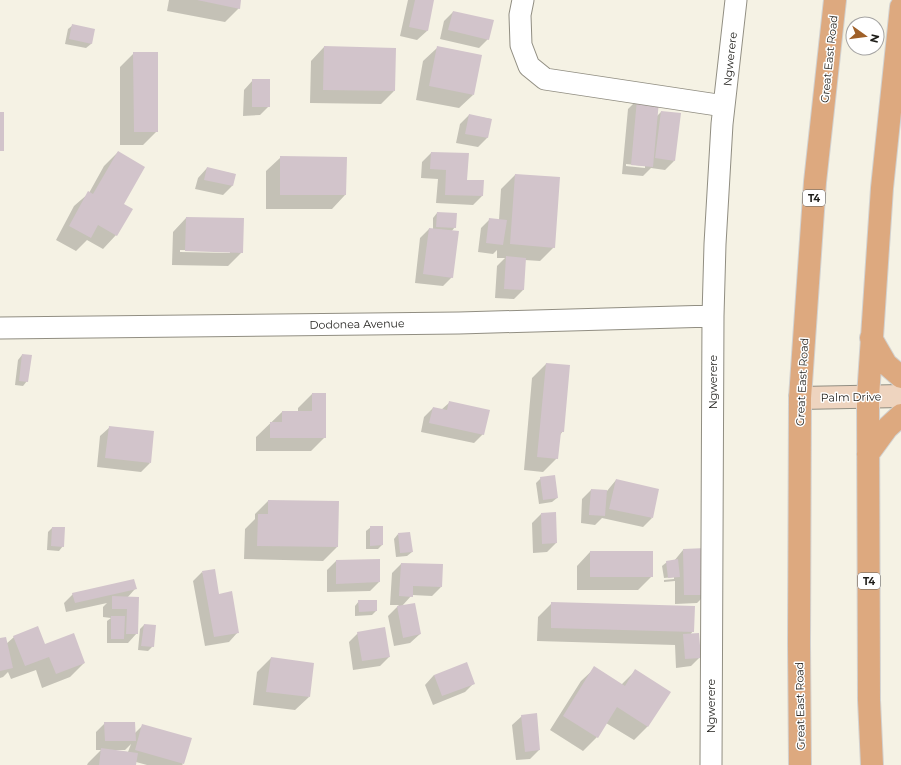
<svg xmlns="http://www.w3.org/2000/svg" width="901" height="765" font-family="Montserrat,sans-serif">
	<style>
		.shadow { fill: #0003; fill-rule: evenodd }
		.building { fill: #d2c4cb }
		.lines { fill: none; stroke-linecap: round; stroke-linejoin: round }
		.street-casing { stroke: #918e82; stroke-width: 23 }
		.secondary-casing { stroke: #918e82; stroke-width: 24 }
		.primary-casing { stroke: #d2d2d1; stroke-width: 24 }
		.street { stroke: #fff; stroke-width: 21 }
		.secondary { stroke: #eed4bf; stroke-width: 22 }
		.primary { stroke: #dda97f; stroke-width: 22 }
		.labels { text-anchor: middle; stroke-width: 3; stroke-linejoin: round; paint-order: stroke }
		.shield { fill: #fff; stroke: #61605d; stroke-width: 1 }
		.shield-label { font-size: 10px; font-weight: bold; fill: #1d1c18 }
		.street-label { font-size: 11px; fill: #1d1c18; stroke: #fff }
	</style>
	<rect width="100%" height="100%" fill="#f5f2e4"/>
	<!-- shadow -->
	<path class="shadow" d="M 169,0 L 240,0 L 239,8 L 225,22 L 167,11 Z
		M 408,0 L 433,0 L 427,31 L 417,40 L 400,36 Z
		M 453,12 L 488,39 L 479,48 L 440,39 L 444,21 Z
		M 73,25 L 94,30 L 91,44 L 86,48 L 65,44 L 68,29 Z
		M 324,47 L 394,91 L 381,104 L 310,103 L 311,61 Z
		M 437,48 L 473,95 L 459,108 L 416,100 L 423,61 Z
		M 134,53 L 157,131 L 143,145 L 120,145 L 120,67 Z
		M 253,80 L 269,106 L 260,115 L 243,116 L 244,90 Z
		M 637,100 L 657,116 L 661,112 L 674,161 L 665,170 L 651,168 L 643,176 L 622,174 L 628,109 ZM 626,164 L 645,166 L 645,168 L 626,166 Z
		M 469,115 L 491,119 L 487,138 L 478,147 L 456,143 L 460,124 Z
		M 118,152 L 122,204 L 116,235 L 103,249 L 87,240 L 76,251 L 56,240 L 74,206 L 89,193 L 104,166 Z
		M 431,153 L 466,181 L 482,196 L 473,205 L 436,203 L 438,179 L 421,178 L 422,162 Z
		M 280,158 L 345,195 L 332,209 L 266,209 L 266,171 Z
		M 207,168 L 234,174 L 232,186 L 223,195 L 195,189 L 198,178 Z
		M 515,175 L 554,247 L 540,261 L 525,260 L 523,290 L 514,299 L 495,298 L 497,266 L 505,258 L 497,258 L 497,250 L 493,254 L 478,252 L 481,228 L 490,219 L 499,220 L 501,189 Z
		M 437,213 L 455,227 L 451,232 L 452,277 L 443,286 L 415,283 L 420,238 L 429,229 L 433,230 L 433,218 Z
		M 186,218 L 242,252 L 228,266 L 172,265 L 173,232 ZM 180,250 L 230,251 L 230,253 L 180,252 Z
		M 22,355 L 27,381 L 23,386 L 15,385 L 18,360 Z
		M 546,364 L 563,431 L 560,435 L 557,458 L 543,472 L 524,470 L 532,378 Z
		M 312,394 L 325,437 L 311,451 L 256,451 L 256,437 L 282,412 L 298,412 L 298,408 Z
		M 450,402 L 483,434 L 474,443 L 421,432 L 424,417 L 433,408 L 441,410 Z
		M 110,427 L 150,463 L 141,472 L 97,467 L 100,436 Z
		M 541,478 L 557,498 L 552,502 L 539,504 L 536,483 Z
		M 616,480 L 652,518 L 643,527 L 602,518 L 595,525 L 581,523 L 582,499 L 591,490 L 607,491 Z
		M 268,501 L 337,547 L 323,561 L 244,559 L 245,529 L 255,519 L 255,514 Z
		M 541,514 L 556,543 L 547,552 L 533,553 L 532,523 Z
		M 371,527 L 382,545 L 378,549 L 366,549 L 366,531 Z
		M 52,528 L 63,546 L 59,551 L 47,550 L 48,532 Z
		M 398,534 L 412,552 L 407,556 L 396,557 L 394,539 Z
		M 683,550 L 706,594 L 697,603 L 675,604 L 675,581 L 664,582 L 664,580 L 674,579 L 674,577 L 664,578 L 662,566 L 667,562 L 674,561 Z
		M 590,552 L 652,576 L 638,590 L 577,590 L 577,566 Z
		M 336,561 L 379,582 L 370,591 L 327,592 L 327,570 Z
		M 401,564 L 441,587 L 432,596 L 412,595 L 402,606 L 420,634 L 410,643 L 394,646 L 388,616 L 399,605 L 390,605 L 392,573 Z
		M 202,572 L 219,595 L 238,632 L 229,642 L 205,646 L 193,581 Z
		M 135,589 L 127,598 L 137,633 L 128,643 L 107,643 L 107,621 L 111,618 L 103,617 L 103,607 L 107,603 L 66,612 L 64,603 L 73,594 Z
		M 359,601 L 376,611 L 372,615 L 355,616 L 355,606 Z
		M 552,603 L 693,631 L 690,635 L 700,657 L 691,666 L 676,668 L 675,645 L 537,641 L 538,617 Z
		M 144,625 L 153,646 L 148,651 L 138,650 L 140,629 Z
		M 358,633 L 389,657 L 380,666 L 353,670 L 349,642 Z
		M 14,637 L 45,646 L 84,663 L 70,677 L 42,688 L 36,670 L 11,679 L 8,672 L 3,677 L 0,678 L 0,639 L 6,644 Z
		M 271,658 L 309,697 L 295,710 L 253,705 L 257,672 Z
		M 595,668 L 621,685 L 635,671 L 669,692 L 647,727 L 634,740 L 606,723 L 597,737 L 583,751 L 550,730 L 581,681 Z
		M 434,675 L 474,683 L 465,692 L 433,705 L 425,685 Z
		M 522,716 L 539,750 L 530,759 L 516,760 L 512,725 Z
		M 105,723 L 135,733 L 143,725 L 183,764 L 182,765 L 147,765 L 136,762 L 135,765 L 87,765 L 88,763 L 101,750 L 96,750 L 96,732 ZM 131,744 L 128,752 L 115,751 L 116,750 L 125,750 Z"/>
	<!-- building -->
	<path class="building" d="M 197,0 L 241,0 L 240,9 Z
		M 415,0 L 434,0 L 428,31 L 409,27 Z
		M 453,11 L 494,20 L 489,40 L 448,30 Z
		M 72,24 L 95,29 L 92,44 L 69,39 Z
		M 324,46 L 396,48 L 395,91 L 323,90 Z
		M 437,46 L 482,55 L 474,95 L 429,86 Z
		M 133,52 L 158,52 L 158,132 L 134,132 Z
		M 252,79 L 270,79 L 270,107 L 252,107 Z
		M 637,99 L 659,101 L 653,167 L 631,165 Z
		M 661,111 L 681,113 L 675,161 L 655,158 Z
		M 0,112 L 4,112 L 4,151 L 0,151 Z
		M 469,114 L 492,119 L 488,138 L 465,134 Z
		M 118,151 L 145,167 L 124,204 L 133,209 L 117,236 L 98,225 L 91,238 L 69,226 L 88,191 L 93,194 Z
		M 431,152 L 469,153 L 467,180 L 484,180 L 483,196 L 445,195 L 446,170 L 430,169 Z
		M 280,156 L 347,157 L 346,195 L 280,195 Z
		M 207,167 L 236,174 L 233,186 L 204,180 Z
		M 515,174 L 560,177 L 555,248 L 510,244 Z
		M 437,212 L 457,213 L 456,228 L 436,227 Z
		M 186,217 L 244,218 L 243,253 L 185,251 Z
		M 489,218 L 507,220 L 503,245 L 486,243 Z
		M 429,228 L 459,231 L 453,278 L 423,274 Z
		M 506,256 L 526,258 L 524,290 L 504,289 Z
		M 22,354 L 32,355 L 28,382 L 19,381 Z
		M 546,363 L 570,365 L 564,432 L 561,432 L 558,459 L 537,457 Z
		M 312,393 L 326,393 L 326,438 L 270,438 L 270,422 L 282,422 L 282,411 L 312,411 Z
		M 449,401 L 490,410 L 484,435 L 429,423 L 433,407 L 447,410 Z
		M 109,426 L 154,431 L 151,463 L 105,458 Z
		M 555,475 L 558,498 L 543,500 L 540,477 Z
		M 616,479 L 659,489 L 653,518 L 609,509 Z
		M 591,489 L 607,490 L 605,516 L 589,515 Z
		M 268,500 L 339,501 L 338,547 L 257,546 L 258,514 L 268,514 Z
		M 556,512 L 557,543 L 542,544 L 541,513 Z
		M 370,526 L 383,526 L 383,545 L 370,546 Z
		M 52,527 L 65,527 L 64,547 L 51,546 Z
		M 410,532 L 413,552 L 400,553 L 398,533 Z
		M 706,548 L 707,595 L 684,595 L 683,549 Z
		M 590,551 L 653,551 L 653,577 L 590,577 Z
		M 380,559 L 380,582 L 336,584 L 336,560 Z
		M 678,559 L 680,577 L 668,578 L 666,561 Z
		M 401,563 L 443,564 L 442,587 L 413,586 L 413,597 L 399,596 Z
		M 215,569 L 219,594 L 232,591 L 239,633 L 214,637 L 202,571 Z
		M 134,579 L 137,589 L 75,603 L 72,593 Z
		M 112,596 L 139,597 L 138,634 L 126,634 L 127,609 L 112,609 Z
		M 358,600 L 377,600 L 377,611 L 359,612 Z
		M 551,602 L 695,606 L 694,632 L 551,628 Z
		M 415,603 L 421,634 L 403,638 L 397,606 Z
		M 111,616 L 125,616 L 124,639 L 111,639 Z
		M 144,624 L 156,625 L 154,647 L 141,646 Z
		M 38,626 L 45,644 L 74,633 L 85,663 L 56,674 L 49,657 L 25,666 L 13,636 Z
		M 385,627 L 390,657 L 362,661 L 357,632 Z
		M 699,633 L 701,658 L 685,659 L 683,634 Z
		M 6,637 L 13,668 L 0,671 L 0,638 Z
		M 271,657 L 314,663 L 310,697 L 266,692 Z
		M 467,662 L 475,684 L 442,696 L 434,675 Z
		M 594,666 L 625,686 L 635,669 L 671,692 L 648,727 L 617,707 L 598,738 L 563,716 Z
		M 537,713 L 540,750 L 525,752 L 521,715 Z
		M 104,722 L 135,722 L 136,741 L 105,741 Z
		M 142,724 L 192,738 L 184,764 L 135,750 Z
		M 101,748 L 138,753 L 136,765 L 99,765 Z"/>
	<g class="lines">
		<!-- street casing -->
		<g class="street-casing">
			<path id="street" d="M 523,0 L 520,15 L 521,45 L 529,66 L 545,79 L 724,106
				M 0,328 L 459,323 L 713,316
				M 711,765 L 713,316 L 715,244 L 722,124 L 736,0"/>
		</g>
		<!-- secondary casing -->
		<g class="secondary-casing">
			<path id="secondary" d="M 800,398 L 901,396"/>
		</g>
		<!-- primary casing -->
		<g class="primary-casing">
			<path id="primary" d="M 871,338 L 886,364 L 901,377
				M 868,454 L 887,428 L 901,415
				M 800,765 L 799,644 L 800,398 L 815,182 L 835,0
				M 872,765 L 869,700 L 868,397 L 882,188 L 901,7"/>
		</g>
		<!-- street -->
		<use href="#street" class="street"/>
		<!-- secondary -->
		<use href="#secondary" class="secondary"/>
		<!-- primary -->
		<use href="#primary" class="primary"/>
	</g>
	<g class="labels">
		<!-- shield labels -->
		<g class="shield">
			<rect x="803" y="190" width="22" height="16" rx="3"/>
			<rect x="858" y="573" width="22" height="16" rx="3"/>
		</g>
		<g class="shield-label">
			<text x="814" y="202">T4</text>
			<text x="869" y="585">T4</text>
		</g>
		<!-- street labels -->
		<g class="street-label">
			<text transform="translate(730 59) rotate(-84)" y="4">Ngwerere</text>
			<text transform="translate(829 59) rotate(-84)" y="4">Great East Road</text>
			<text transform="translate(357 324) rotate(-1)" y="4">Dodonea Avenue</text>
			<text transform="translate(713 382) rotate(-90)" y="4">Ngwerere</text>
			<text transform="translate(802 382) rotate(-87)" y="4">Great East Road</text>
			<text transform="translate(851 397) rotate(-1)" y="4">Palm Drive</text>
			<text transform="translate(711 706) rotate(-90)" y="4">Ngwerere</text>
			<text transform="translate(800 706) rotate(-91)" y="4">Great East Road</text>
		</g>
	</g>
	<!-- north arrow -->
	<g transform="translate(865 36) rotate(104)"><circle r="19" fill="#ffffff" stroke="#a5a4a3"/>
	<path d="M0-3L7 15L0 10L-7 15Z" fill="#9f6028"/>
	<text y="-6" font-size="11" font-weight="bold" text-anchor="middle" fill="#1d1c18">N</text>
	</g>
</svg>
